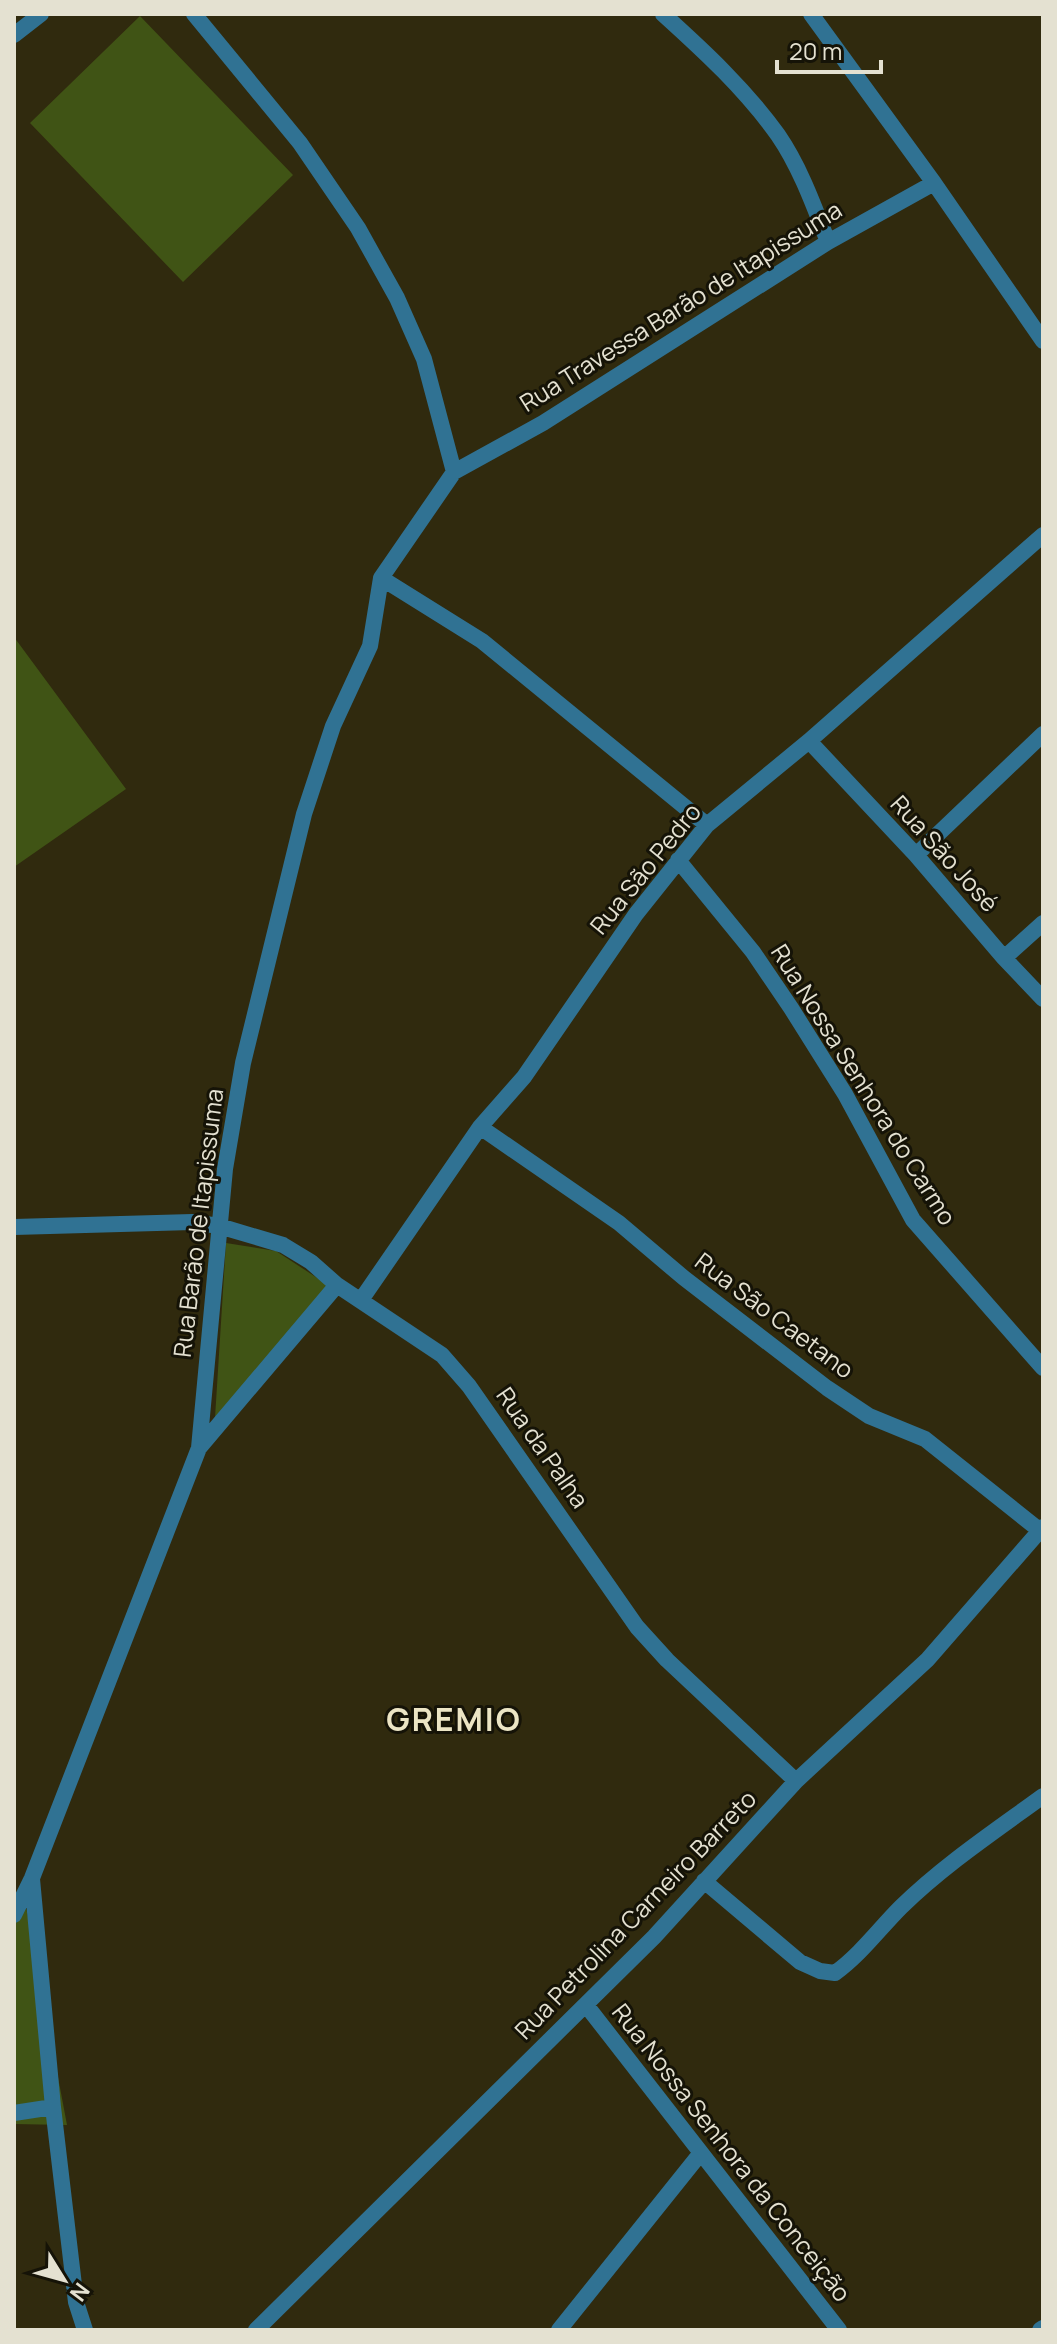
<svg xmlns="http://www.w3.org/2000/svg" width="1057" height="2344" font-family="Manrope,sans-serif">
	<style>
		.green { fill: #405415 }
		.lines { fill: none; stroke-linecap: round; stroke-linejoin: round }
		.street { stroke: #307293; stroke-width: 16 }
		.labels { text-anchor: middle; stroke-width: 6; stroke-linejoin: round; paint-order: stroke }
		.street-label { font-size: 24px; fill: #e4e1d1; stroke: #151307 }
		.district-label { font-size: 32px; font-weight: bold; letter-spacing: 2px; fill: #ece5c4; stroke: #151307 }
	</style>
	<rect width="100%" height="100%" fill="#302a0e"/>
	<!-- green -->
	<path class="green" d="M 140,16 L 293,175 L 183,282 L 30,123 Z
		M 14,637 L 126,789 L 14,867 Z
		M 226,1243 L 276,1251 L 328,1285 L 215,1418 Z
		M 23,1891 L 67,2125 L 14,2124 L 14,1912 Z"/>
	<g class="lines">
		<!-- street -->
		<path class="street" d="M 194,14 L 300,143 L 358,228 L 397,298 L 424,359 L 454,472
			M 663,14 C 705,52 745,89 778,135 C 800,167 814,206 828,242
			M 811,14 L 934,183 L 1043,341
			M 14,35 L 41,14
			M 381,578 L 482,641 L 707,825
			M 809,741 L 916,855 L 1004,958 L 1043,999
			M 916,855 L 1043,734
			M 678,860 L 753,952 L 791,1008 L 845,1094 L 913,1220 L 1043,1368
			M 1004,958 L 1043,923
			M 480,1127 L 619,1223 L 684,1278 L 827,1388 L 869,1416 L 925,1439 L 1043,1533
			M 14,1227 L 192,1222 L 219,1226 L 283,1245 L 311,1262 L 337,1285 L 442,1355 L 469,1386 L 637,1627 L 667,1660 L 796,1781
			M 361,1300 L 480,1127 L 524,1077 L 636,914 L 707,825 L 809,741 L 1043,535
			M 199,1448 L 337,1285
			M 32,1879 L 53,2107 L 76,2302 L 85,2330
			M 704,1881 L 800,1962 L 820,1971 L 835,1973 C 861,1954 879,1929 901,1907 C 944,1865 995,1831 1043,1796
			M 14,1915 L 32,1878 L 199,1448 L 225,1169 L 243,1063 L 304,814 L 333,726 L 370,646 L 381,578 L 454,472 L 543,423 L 828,242 L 934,183
			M 586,2005 L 839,2330
			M 14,2113 L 53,2107
			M 256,2330 L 654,1937 L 796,1781 L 928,1659 L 1043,1527
			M 559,2330 L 700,2154
			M 1040,2330 L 1043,2328"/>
	</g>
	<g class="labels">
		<!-- street labels -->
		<g class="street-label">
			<text transform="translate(681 307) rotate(-32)" y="8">Rua Travessa Barão de Itapissuma</text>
			<text transform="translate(944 854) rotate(48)" y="8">Rua São José</text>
			<text transform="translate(646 869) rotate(-51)" y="8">Rua São Pedro</text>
			<text transform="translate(863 1085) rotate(58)" y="8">Rua Nossa Senhora do Carmo</text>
			<text transform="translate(199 1223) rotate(-83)" y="8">Rua Barão de Itapissuma</text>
			<text transform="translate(774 1316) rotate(37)" y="8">Rua São Caetano</text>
			<text transform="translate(542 1448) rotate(55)" y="8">Rua da Palha</text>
			<text transform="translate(636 1915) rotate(-46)" y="8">Rua Petrolina Carneiro Barreto</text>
			<text transform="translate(731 2153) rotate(52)" y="8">Rua Nossa Senhora da Conceição</text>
		</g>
		<!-- district labels -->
		<g class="district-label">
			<text x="454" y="1731">GREMIO</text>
		</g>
	</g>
	<!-- border -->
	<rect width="1057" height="2344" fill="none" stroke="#e4e1d1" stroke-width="32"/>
	<!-- north arrow -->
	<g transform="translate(64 2280) rotate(127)" stroke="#151307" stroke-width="6" paint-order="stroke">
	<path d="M0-6L14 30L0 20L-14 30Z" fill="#e4e1d1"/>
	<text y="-12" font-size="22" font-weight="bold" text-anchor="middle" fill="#e4e1d1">N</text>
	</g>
	<!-- scale -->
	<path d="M777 60v12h104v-12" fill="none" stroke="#e4e1d1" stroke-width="4"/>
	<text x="789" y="60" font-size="24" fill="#e4e1d1" stroke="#151307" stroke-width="6" paint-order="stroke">20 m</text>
</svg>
